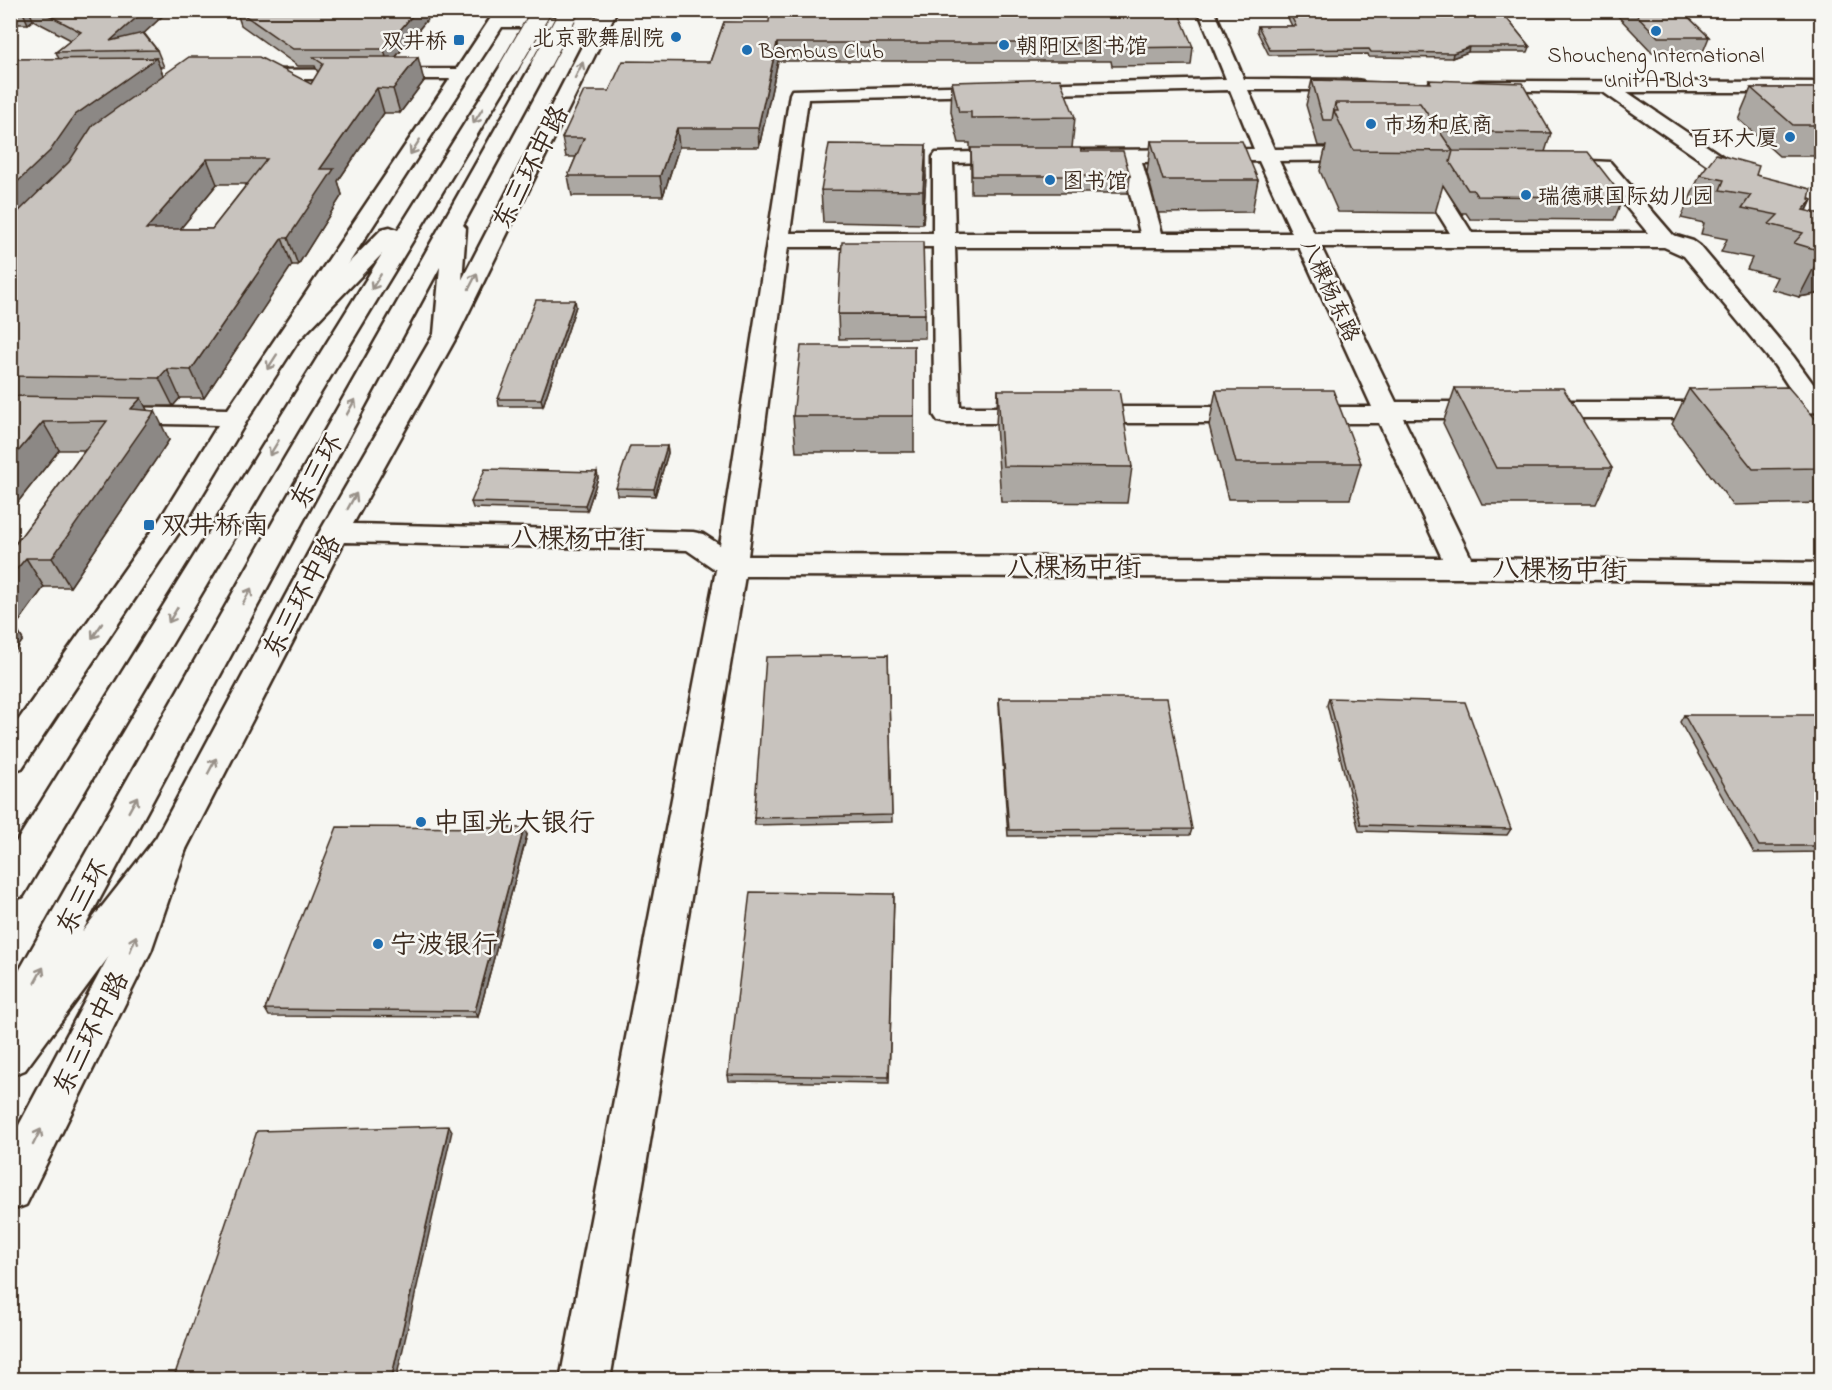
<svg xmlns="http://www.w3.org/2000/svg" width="1832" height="1390" font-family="'Indie Flower','LXGW WenKai TC',sans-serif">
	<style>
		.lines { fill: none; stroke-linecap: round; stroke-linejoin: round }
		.minor-casing { stroke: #3b2a1e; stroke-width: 5 }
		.highway-casing { stroke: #3b2a1e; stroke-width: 5 }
		.minor { fill: #f6f6f2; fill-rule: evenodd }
		.highway { fill: #f6f6f2; fill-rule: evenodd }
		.highway-bridge-casing { stroke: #3b2a1e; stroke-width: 20; stroke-linecap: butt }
		.highway-bridge { stroke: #f6f6f2; stroke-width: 18 }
		.wall { fill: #aca8a3; stroke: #3b2a1e; stroke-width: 1.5; fill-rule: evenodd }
		.shaded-wall { fill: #8c8885; stroke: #3b2a1e; stroke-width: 1.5 }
		.building { fill: #c8c3be; stroke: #3b2a1e; stroke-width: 1.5; fill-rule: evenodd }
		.oneway { stroke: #989088 }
		.poi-dot { fill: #1f6fb2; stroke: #f6f6f2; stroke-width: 2 }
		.labels { text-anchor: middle; stroke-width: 5; stroke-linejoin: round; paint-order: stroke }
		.far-poi-label { font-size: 22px; fill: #3b2a1e; stroke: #f6f6f2; text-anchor: start }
		.far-street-label { font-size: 22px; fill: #3b2a1e; stroke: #f6f6f2 }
		.street-label { font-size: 27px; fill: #3b2a1e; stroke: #f6f6f2 }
		.poi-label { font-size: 27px; fill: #3b2a1e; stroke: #f6f6f2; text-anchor: start }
	</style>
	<rect width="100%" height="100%" fill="#f6f6f2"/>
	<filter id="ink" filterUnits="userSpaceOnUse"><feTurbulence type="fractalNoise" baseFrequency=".0167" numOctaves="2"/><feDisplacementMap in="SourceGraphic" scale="12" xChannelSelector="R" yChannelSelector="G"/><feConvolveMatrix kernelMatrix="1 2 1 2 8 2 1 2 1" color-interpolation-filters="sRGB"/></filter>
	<g filter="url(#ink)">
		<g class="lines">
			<!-- minor casing -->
			<g class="minor-casing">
				<path id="minor" d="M 496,10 L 513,10 L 509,17 L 597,17 L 601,10 L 617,10 L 458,334 L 353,524 L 693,532 L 703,534 L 720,545 L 790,94 L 792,90 L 1226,79 L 1198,10 L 1214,10 L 1244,79 L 1356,80 L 1362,81 L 1365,85 L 1362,89 L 1356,90 L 1248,90 L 1274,149 L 1368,148 L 1375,150 L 1378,154 L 1375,158 L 1368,160 L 1279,161 L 1314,233 L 1450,233 L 1408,165 L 1411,161 L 1427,161 L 1472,233 L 1648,233 L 1597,172 L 1553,171 L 1546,169 L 1543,165 L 1546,161 L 1553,159 L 1610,162 L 1673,235 L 1693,241 L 1700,246 L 1793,356 L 1822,396 L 1822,404 L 1816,412 L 1756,418 L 1403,418 L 1471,558 L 1822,563 L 1822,583 L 1461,578 L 745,576 L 610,1380 L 560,1380 L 716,570 L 687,550 L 344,542 L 186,849 L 151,951 L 26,1205 L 10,1211 L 10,1142 L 113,948 L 150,849 L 319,533 L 434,334 L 592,27 L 502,27 L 249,417 L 186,522 L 22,768 L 10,772 L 10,732 L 160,519 L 218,425 L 111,423 L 102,421 L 98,415 L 102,409 L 111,407 L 228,409 L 450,79 L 246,79 L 240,78 L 237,74 L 240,70 L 457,69 ZM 1230,90 L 1254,149 L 1081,150 L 1074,152 L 1071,156 L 1074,160 L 1122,162 L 1140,233 L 955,233 L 953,163 L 1024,161 L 1027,157 L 1024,153 L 1017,151 L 936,153 L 933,157 L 933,233 L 790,233 L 808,99 ZM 1259,161 L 1292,233 L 1162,233 L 1142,162 ZM 788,247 L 933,247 L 934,415 L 938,421 L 947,423 L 1379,423 L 1442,558 L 748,556 ZM 955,247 L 1299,247 L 1372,407 L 960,407 ZM 1321,247 L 1664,247 L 1684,256 L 1775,366 L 1797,399 L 1756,402 L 1396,402 Z
					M 1480,81 L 1822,82 L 1822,92 L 1627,92 L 1822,224 L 1822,240 L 1814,239 L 1603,92 L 1474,90 L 1471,86 L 1474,82 Z"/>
			</g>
			<!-- highway casing -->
			<g class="highway-casing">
				<path id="highway" d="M 540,61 L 546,62 L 549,66 L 463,225 L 466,228 L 458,334 L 455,339 L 446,341 L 437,339 L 434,334 L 440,267 L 82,932 L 155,839 L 168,834 L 181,839 L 186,849 L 181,859 L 25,1070 L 10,1076 L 10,987 L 531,66 L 534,62 Z
					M 509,62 L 515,63 L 518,67 L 297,432 L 23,896 L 10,900 L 10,852 L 382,254 L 299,340 L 290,342 L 281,340 L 278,335 L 382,229 L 390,227 L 398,230 L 500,67 L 503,63 Z"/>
			</g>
			<!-- minor -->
			<use href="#minor" class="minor"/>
			<!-- highway -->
			<use href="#highway" class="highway"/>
			<!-- highway-bridge casing -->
			<g class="highway-bridge-casing">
				<path id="highway-bridge" d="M 540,66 L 570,10
					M 509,67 L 542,10"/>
			</g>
			<!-- highway-bridge -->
			<use href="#highway-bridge" class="highway-bridge"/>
		</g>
		<!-- wall -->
		<path class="wall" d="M 10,10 L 169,10 L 144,33 L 157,50 L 164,67 L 160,67 L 163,76 L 311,84 L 318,73 L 315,66 L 298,66 L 241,25 L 236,10 L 435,10 L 396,57 L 424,81 L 400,113 L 384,113 L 338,181 L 342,195 L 298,265 L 292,265 L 204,398 L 180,398 L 173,406 L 145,406 L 147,410 L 169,440 L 70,587 L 44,587 L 15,627 L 23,640 L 10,658 L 10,551 L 85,450 L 59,450 L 10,512 L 10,59 L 59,59 L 56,52 L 71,40 L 33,20 L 28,24 L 10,24 ZM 217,184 L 247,184 L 212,229 L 180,229 Z
			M 1284,10 L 1500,10 L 1530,47 L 1528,52 L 1468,52 L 1452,58 L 1369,57 L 1368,54 L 1269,55 L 1257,31 L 1258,26 L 1292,26 Z
			M 1612,10 L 1681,10 L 1709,37 L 1703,52 L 1652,52 Z
			M 724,22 L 1193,47 L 1191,65 L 1112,66 L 1111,61 L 778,61 L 759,147 L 679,147 L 663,196 L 572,196 L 568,176 L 576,157 L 566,157 L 562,138 L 609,91 L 710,62 Z
			M 1312,80 L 1428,83 L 1429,80 L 1551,133 L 1545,152 L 1623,197 L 1614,220 L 1470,219 L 1466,213 L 1461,213 L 1443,185 L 1435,213 L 1338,212 L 1320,171 L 1326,146 L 1318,146 L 1306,105 Z
			M 952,82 L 1075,117 L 1072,148 L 1081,151 L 1130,176 L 1128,193 L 971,193 L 971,149 L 970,149 L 970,143 L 959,143 L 951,112 Z
			M 1751,88 L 1821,88 L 1821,156 L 1779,156 L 1738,119 Z
			M 1151,141 L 1258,180 L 1252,212 L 1158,213 L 1147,173 Z
			M 1700,175 L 1756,175 L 1812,200 L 1807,211 L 1821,214 L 1821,293 L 1799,297 L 1771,289 L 1777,277 L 1747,269 L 1752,258 L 1721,252 L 1727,239 L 1701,234 L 1704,223 L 1681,218 Z
			M 926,176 L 923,224 L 823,222 L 821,190 Z
			M 576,306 L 543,406 L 499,406 L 498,399 Z
			M 838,314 L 925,314 L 925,338 L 839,339 Z
			M 914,346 L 914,452 L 796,452 L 793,416 Z
			M 1455,388 L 1612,468 L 1596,504 L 1482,504 L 1443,423 Z
			M 1689,389 L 1821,425 L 1821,503 L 1733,505 L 1672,424 Z
			M 998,390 L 1132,467 L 1127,503 L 1001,502 L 996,425 Z
			M 1216,390 L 1361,463 L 1350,499 L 1228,499 L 1209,425 Z
			M 667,446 L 668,453 L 655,496 L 617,495 L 616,488 Z
			M 597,472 L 598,478 L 587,511 L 473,508 L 471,502 Z
			M 888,655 L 892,822 L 755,825 L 754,818 Z
			M 999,698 L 1192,829 L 1190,835 L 1008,836 L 999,705 Z
			M 1329,698 L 1511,829 L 1507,835 L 1359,831 L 1327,705 Z
			M 1684,715 L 1821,726 L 1821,852 L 1754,853 L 1680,722 Z
			M 527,835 L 478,1017 L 269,1016 L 265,1009 Z
			M 894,894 L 889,1083 L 729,1081 L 728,1075 Z"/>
		<!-- shaded-wall -->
		<path class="shaded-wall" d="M 22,10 L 29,10 L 33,20 L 28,24 Z
			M 145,10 L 169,10 L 125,51 L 110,41 Z
			M 417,10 L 435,10 L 388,66 L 384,49 Z
			M 777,43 L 778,61 L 759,147 L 758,128 Z
			M 1469,47 L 1468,52 L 1452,58 L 1453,53 Z
			M 418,57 L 424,81 L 400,113 L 393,89 Z
			M 156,58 L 166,82 L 62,177 L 10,228 L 10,189 L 75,115 Z
			M 377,88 L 384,113 L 338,181 L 342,195 L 298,265 L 288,238 L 320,169 Z
			M 677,128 L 679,147 L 663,196 L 660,176 Z
			M 926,145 L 926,176 L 923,224 L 923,191 Z
			M 207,159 L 217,184 L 158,256 L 146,229 Z
			M 1812,200 L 1796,231 L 1803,210 Z
			M 282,238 L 292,265 L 204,398 L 191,370 Z
			M 1821,254 L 1821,293 L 1799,297 Z
			M 575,300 L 576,306 L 543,406 L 541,399 Z
			M 167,369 L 180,398 L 173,406 L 159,378 Z
			M 141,398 L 151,418 L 155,411 L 169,440 L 70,587 L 52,558 L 131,409 Z
			M 43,422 L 59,450 L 10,512 L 10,461 Z
			M 667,446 L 668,453 L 655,496 L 654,489 Z
			M 597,472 L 598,478 L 587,511 L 585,505 Z
			M 26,558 L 44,587 L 15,627 L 23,640 L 10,658 L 10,577 Z
			M 524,828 L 527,835 L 478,1017 L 475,1011 Z
			M 449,1126 L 452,1131 L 396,1380 L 391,1380 Z"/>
		<!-- building -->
		<path class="building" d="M 39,10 L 145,10 L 110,41 L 143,33 L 157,50 L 56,52 L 81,32 Z
			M 237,10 L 417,10 L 384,49 L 293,49 Z
			M 770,10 L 1178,11 L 1193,47 L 1114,48 L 1113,43 L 777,43 L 758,128 L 677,128 L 660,176 L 568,176 L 584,138 L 562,138 L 584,91 L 609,91 L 623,61 L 710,62 L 724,22 L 769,22 Z
			M 1288,10 L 1500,10 L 1530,47 L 1469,47 L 1453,53 L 1371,52 L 1369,49 L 1270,50 L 1258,26 L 1296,26 Z
			M 1632,10 L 1681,10 L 1709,37 L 1658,37 Z
			M 189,57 L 259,57 L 311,84 L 323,64 L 313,57 L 418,57 L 393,89 L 377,88 L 320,169 L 334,169 L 288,238 L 282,238 L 191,370 L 167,369 L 159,378 L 10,376 L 10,220 L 69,162 L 93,125 ZM 207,159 L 267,159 L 212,229 L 146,229 Z
			M 156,58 L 75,115 L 50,151 L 10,189 L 10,59 Z
			M 1060,79 L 1075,117 L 971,118 L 971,112 L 959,112 L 952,82 Z
			M 1312,80 L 1431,83 L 1429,80 L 1522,83 L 1551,133 L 1439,131 L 1420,103 L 1335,103 L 1332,120 L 1323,120 Z
			M 1751,88 L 1821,88 L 1821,125 L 1793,125 Z
			M 1335,103 L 1420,103 L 1453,151 L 1353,150 L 1334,111 L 1338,111 Z
			M 1151,141 L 1242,141 L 1258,180 L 1163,180 Z
			M 829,144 L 926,145 L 923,191 L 821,190 Z
			M 971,148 L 1080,148 L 1081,151 L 1123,151 L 1130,176 L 972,176 Z
			M 1443,151 L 1588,152 L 1623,197 L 1477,196 L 1473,190 L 1468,190 L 1450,162 L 1453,151 Z
			M 1716,154 L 1759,166 L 1756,175 L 1811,189 L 1809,199 L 1812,200 L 1803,210 L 1821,214 L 1821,251 L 1794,243 L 1803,233 L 1769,224 L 1778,215 L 1742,208 L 1751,195 L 1720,190 L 1724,180 L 1700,175 Z
			M 842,242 L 923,242 L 925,314 L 838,314 Z
			M 536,300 L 575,300 L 541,399 L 498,399 Z
			M 801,346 L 914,346 L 914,416 L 793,416 Z
			M 1788,387 L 1821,425 L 1821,468 L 1753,469 L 1689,389 Z
			M 1455,388 L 1563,388 L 1612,468 L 1496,468 Z
			M 998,390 L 1119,390 L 1132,467 L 1003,466 Z
			M 1216,390 L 1333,390 L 1361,463 L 1236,463 Z
			M 10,396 L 141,398 L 131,409 L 155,411 L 52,558 L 26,558 L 10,577 L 10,551 L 107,421 L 43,422 L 10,461 Z
			M 630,446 L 667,446 L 654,489 L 616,488 Z
			M 485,469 L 597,472 L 585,505 L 471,502 Z
			M 888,655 L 892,815 L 754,818 L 766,657 Z
			M 999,698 L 1167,698 L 1192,829 L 1009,830 Z
			M 1329,698 L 1465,702 L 1511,829 L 1361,825 Z
			M 1684,715 L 1814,715 L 1821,726 L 1821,846 L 1759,846 Z
			M 337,827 L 524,828 L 475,1011 L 265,1009 Z
			M 750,892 L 894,894 L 889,1077 L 728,1075 Z
			M 449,1126 L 391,1380 L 173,1380 L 257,1131 Z"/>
		<!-- one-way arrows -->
		<defs><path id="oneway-shaft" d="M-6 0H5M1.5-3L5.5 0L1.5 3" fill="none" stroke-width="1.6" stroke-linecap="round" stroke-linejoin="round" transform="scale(1.5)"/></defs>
		<g class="oneway">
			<use href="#oneway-shaft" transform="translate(579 70) rotate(-63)"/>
			<use href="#oneway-shaft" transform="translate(478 116) rotate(122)"/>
			<use href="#oneway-shaft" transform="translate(415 147) rotate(123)"/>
			<use href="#oneway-shaft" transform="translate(473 281) rotate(-63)"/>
			<use href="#oneway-shaft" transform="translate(376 282) rotate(122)"/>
			<use href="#oneway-shaft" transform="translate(272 362) rotate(123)"/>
			<use href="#oneway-shaft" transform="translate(351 407) rotate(-61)"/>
			<use href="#oneway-shaft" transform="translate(274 448) rotate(121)"/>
			<use href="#oneway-shaft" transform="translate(352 501) rotate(-61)"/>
			<use href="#oneway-shaft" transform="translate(247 596) rotate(-61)"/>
			<use href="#oneway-shaft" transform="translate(173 615) rotate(121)"/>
			<use href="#oneway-shaft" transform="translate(97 631) rotate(124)"/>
			<use href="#oneway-shaft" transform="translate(212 766) rotate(-62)"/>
			<use href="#oneway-shaft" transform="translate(133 804) rotate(-61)"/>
			<use href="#oneway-shaft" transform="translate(133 944) rotate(-69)"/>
			<use href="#oneway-shaft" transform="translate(39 975) rotate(-61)"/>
			<use href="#oneway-shaft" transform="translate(37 1137) rotate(-63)"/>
		</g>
	</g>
	<!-- markers -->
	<g class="poi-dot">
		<circle cx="1656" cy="31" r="6"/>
		<circle cx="676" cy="37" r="6"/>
		<rect x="453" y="34" width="12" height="12" rx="3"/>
		<circle cx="1004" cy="45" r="6"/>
		<circle cx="747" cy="50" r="6"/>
		<circle cx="1371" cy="124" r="6"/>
		<circle cx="1790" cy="137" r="6"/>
		<circle cx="1050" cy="180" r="6"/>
		<circle cx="1526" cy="195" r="6"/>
		<rect x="143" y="519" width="12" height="12" rx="3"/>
		<circle cx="421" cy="822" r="6"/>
		<circle cx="378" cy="944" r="6"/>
	</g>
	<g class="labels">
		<!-- far-poi labels -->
		<g class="far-poi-label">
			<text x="664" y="45" text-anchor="end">北京歌舞剧院</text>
			<text x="447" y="48" text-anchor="end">双井桥</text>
			<text x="1016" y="53">朝阳区图书馆</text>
			<text x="759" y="58">Bambus Club</text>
			<text x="1656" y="62" text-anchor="middle">Shoucheng International<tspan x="1656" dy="25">Unit A Bld 3</tspan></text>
			<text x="1383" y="132">市场和底商</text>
			<text x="1778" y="145" text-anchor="end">百环大厦</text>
			<text x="1062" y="188">图书馆</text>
			<text x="1538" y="203">瑞德祺国际幼儿园</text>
		</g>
		<!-- far-street labels -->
		<g class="far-street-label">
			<text transform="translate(1331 290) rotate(65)" y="8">八棵杨东路</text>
		</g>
		<!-- street labels -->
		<g class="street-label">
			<text transform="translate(530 167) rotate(-63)" y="9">东三环中路</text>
			<text transform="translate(316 471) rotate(-61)" y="9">东三环</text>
			<text transform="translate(578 538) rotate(1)" y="9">八棵杨中街</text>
			<text x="1074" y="576">八棵杨中街</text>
			<text transform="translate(1560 569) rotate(1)" y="9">八棵杨中街</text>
			<text transform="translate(301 596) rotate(-62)" y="9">东三环中路</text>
			<text transform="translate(82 897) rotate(-61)" y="9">东三环</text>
			<text transform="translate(90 1033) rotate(-63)" y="9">东三环中路</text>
		</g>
		<!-- poi labels -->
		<g class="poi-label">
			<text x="161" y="534">双井桥南</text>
			<text x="433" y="831">中国光大银行</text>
			<text x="390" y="953">宁波银行</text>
		</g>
	</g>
	<!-- margin -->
	<rect width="1832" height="1390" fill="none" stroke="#f6f6f2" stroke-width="36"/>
	<rect x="18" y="18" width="1796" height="1354" fill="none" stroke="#3b2a1e" stroke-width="2" filter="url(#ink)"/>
</svg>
